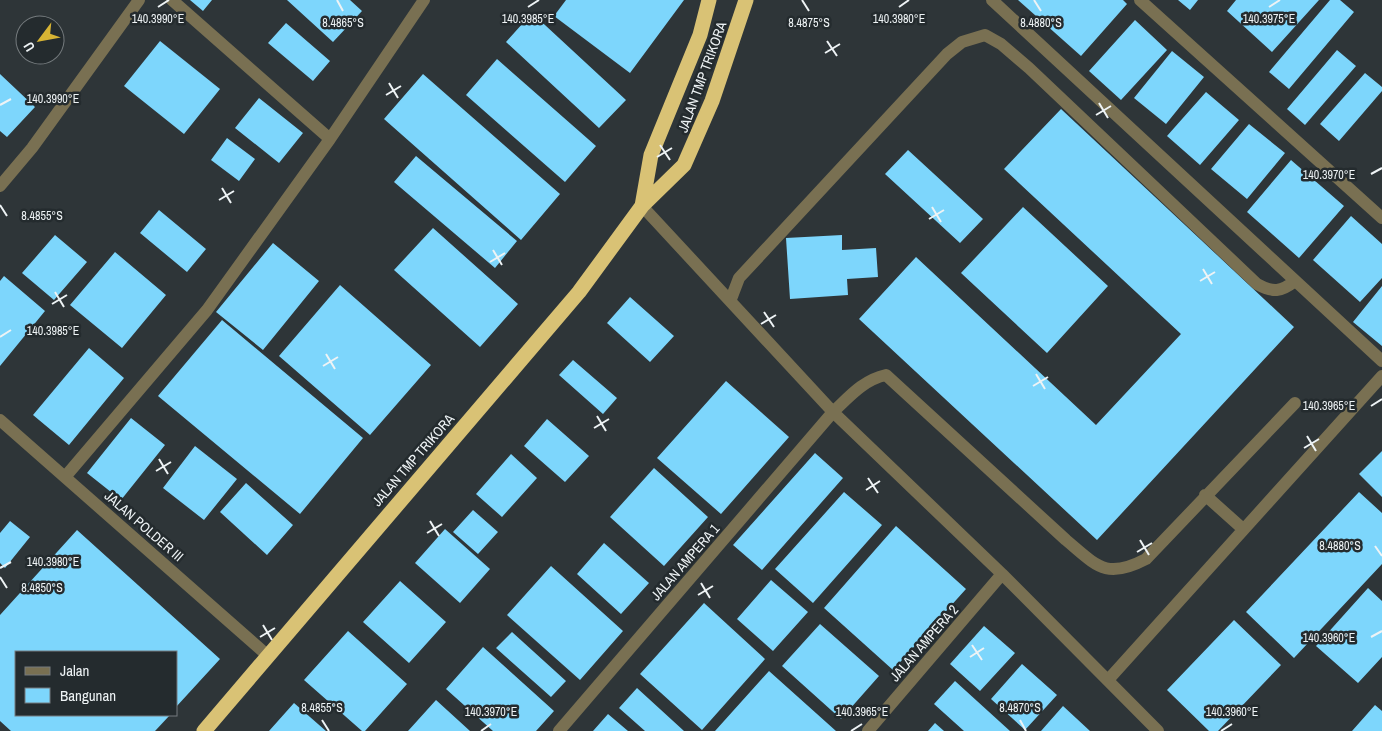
<svg xmlns="http://www.w3.org/2000/svg" width="1382" height="731" font-family="'Archivo Narrow',sans-serif">
	<style>
		.building { fill: #7dd6fc }
		.lines { fill: none; stroke-linecap: round; stroke-linejoin: round }
		.minor { stroke: #797052; stroke-width: 12 }
		.highway { stroke: #d9c275; stroke-width: 15 }
		.ticks { fill: none; stroke: #eef3f5; stroke-width: 2 }
		.labels { text-anchor: middle; stroke-width: 5; stroke-linejoin: round; paint-order: stroke }
		.street-label { font-size: 14px; fill: #eef3f5; stroke: #242b2e }
		.ticks-label { font-size: 12px; text-anchor: middle; fill: #eef3f5; stroke: #242b2e; stroke-width: 5; stroke-linejoin: round; paint-order: stroke }
	</style>
	<rect width="100%" height="100%" fill="#2e3538"/>
	<!-- building -->
	<path class="building" d="M 190,0 L 212,0 L 203,11 Z
		M 287,0 L 350,0 L 362,11 L 333,42 Z
		M 566,0 L 684,0 L 630,73 L 554,16 Z
		M 1018,0 L 1123,0 L 1127,4 L 1081,56 Z
		M 1178,0 L 1198,0 L 1190,10 Z
		M 1236,0 L 1319,0 L 1272,52 L 1227,11 Z
		M 1330,0 L 1340,0 L 1354,12 L 1289,89 L 1269,72 Z
		M 532,13 L 626,100 L 599,128 L 506,42 Z
		M 1135,20 L 1167,50 L 1121,100 L 1089,71 Z
		M 286,23 L 330,61 L 313,81 L 268,43 Z
		M 160,41 L 220,89 L 184,134 L 124,86 Z
		M 1337,50 L 1356,66 L 1305,125 L 1287,109 Z
		M 1172,51 L 1204,77 L 1166,124 L 1134,98 Z
		M 497,59 L 596,146 L 565,182 L 466,95 Z
		M 1365,73 L 1382,87 L 1382,91 L 1339,141 L 1320,124 Z
		M 0,74 L 35,107 L 7,137 L 0,131 Z
		M 423,74 L 560,194 L 521,240 L 384,119 Z
		M 1206,92 L 1239,120 L 1200,165 L 1167,136 Z
		M 259,98 L 303,133 L 279,163 L 235,128 Z
		M 1061,109 L 1294,327 L 1097,540 L 859,319 L 916,257 L 1096,425 L 1181,334 L 1004,169 Z
		M 1249,124 L 1285,153 L 1247,199 L 1211,169 Z
		M 227,138 L 255,159 L 239,181 L 211,160 Z
		M 908,150 L 983,219 L 960,243 L 885,174 Z
		M 416,156 L 517,241 L 495,268 L 394,182 Z
		M 1291,160 L 1344,206 L 1299,258 L 1247,212 Z
		M 1023,207 L 1108,286 L 1047,353 L 961,273 Z
		M 159,210 L 206,249 L 187,272 L 140,233 Z
		M 1351,216 L 1382,244 L 1382,278 L 1360,302 L 1313,260 Z
		M 433,228 L 518,304 L 480,347 L 394,270 Z
		M 55,235 L 87,262 L 54,300 L 22,273 Z
		M 842,235 L 842,250 L 876,248 L 878,277 L 847,279 L 848,295 L 790,299 L 786,238 Z
		M 273,243 L 319,281 L 263,350 L 216,312 Z
		M 115,252 L 166,295 L 122,348 L 70,305 Z
		M 4,276 L 45,311 L 0,366 L 0,281 Z
		M 340,285 L 431,365 L 370,435 L 279,356 Z
		M 1382,286 L 1382,346 L 1353,322 Z
		M 630,297 L 674,336 L 650,362 L 607,323 Z
		M 222,320 L 363,438 L 300,514 L 158,396 Z
		M 89,348 L 124,378 L 69,445 L 33,415 Z
		M 573,360 L 617,398 L 603,414 L 559,375 Z
		M 726,381 L 789,437 L 721,514 L 657,458 Z
		M 131,418 L 165,445 L 121,500 L 87,473 Z
		M 547,419 L 589,456 L 565,482 L 524,446 Z
		M 195,446 L 237,479 L 204,520 L 163,488 Z
		M 1382,451 L 1382,497 L 1359,474 Z
		M 815,453 L 843,478 L 762,570 L 733,545 Z
		M 511,454 L 537,478 L 502,517 L 476,494 Z
		M 654,468 L 708,517 L 664,566 L 610,517 Z
		M 246,483 L 293,525 L 267,555 L 220,512 Z
		M 844,492 L 882,525 L 813,603 L 775,569 Z
		M 1359,492 L 1382,513 L 1382,564 L 1294,658 L 1246,612 Z
		M 473,510 L 498,532 L 478,554 L 453,532 Z
		M 10,521 L 30,537 L 5,568 L 0,563 L 0,533 Z
		M 896,526 L 966,589 L 893,670 L 824,608 Z
		M 445,529 L 490,569 L 460,603 L 415,563 Z
		M 77,530 L 220,659 L 176,707 L 176,652 L 16,652 L 16,715 L 170,715 L 155,731 L 11,731 L 0,721 L 0,615 Z
		M 604,543 L 649,583 L 621,614 L 577,574 Z
		M 551,566 L 623,631 L 580,680 L 507,615 Z
		M 771,580 L 808,612 L 773,651 L 737,619 Z
		M 400,581 L 446,622 L 409,663 L 363,622 Z
		M 1368,588 L 1382,601 L 1382,657 L 1358,683 L 1316,646 Z
		M 704,603 L 765,659 L 702,730 L 640,674 Z
		M 1234,620 L 1281,665 L 1218,731 L 1209,731 L 1167,690 Z
		M 820,624 L 879,676 L 841,719 L 782,666 Z
		M 984,626 L 1015,653 L 980,691 L 950,664 Z
		M 348,631 L 407,684 L 365,731 L 362,731 L 304,680 Z
		M 512,632 L 566,681 L 551,697 L 496,648 Z
		M 483,647 L 554,711 L 536,731 L 493,731 L 446,689 Z
		M 1022,664 L 1057,695 L 1025,730 L 991,699 Z
		M 769,671 L 836,731 L 715,731 Z
		M 955,681 L 1010,731 L 964,731 L 934,704 Z
		M 637,688 L 684,731 L 645,731 L 619,708 Z
		M 436,700 L 470,731 L 408,731 Z
		M 294,703 L 326,731 L 269,731 Z
		M 1375,705 L 1382,711 L 1382,731 L 1352,731 Z
		M 1063,706 L 1090,731 L 1041,731 Z
		M 608,714 L 628,731 L 593,731 Z
		M 935,723 L 944,731 L 928,731 Z"/>
	<g class="lines">
		<!-- minor -->
		<path class="minor" d="M 172,0 L 330,139
			M 992,0 L 1382,361
			M 1140,0 L 1382,218
			M 0,186 L 32,148 L 139,0
			M 642,206 L 833,412 L 1002,574 L 1158,731
			M 731,299 L 739,278 L 947,54 L 962,42 L 985,35 L 1001,44 L 1029,68 L 1257,284 C 1273,293 1281,292 1295,281
			M 0,420 L 267,655
			M 65,477 L 207,310 L 330,139 L 424,0
			M 1205,495 L 1243,529
			M 1108,680 L 1382,376
			M 559,731 L 833,412 C 849,397 863,380 886,375 L 1066,540 C 1097,566 1106,580 1146,559 L 1295,403
			M 868,731 L 1002,574"/>
		<!-- highway -->
		<path class="highway" d="M 642,206 L 651,155 L 700,35 L 709,0
			M 204,731 L 579,292 L 642,206 L 684,165 L 712,101 L 746,0"/>
	</g>
	<!-- ticks -->
	<path class="ticks" d="M 337,0 L 343,11M 802,0 L 809,11M 1034,0 L 1041,11M 158,7 L 169,0M 528,7 L 539,0M 899,7 L 909,0M 1269,7 L 1280,0M 827,41 L 837,56M 825,53 L 840,44M 389,83 L 398,98M 386,95 L 401,86M 1099,103 L 1108,118M 0,105 L 11,99M 1096,115 L 1111,106M 660,145 L 670,160M 657,157 L 672,148M 1371,174 L 1382,168M 222,188 L 231,203M 219,200 L 234,191M 0,205 L 7,216M 932,207 L 941,222M 929,219 L 944,210M 493,250 L 502,265M 490,262 L 505,253M 1203,269 L 1212,284M 1200,281 L 1215,272M 55,292 L 64,307M 52,304 L 67,295M 764,312 L 774,327M 761,324 L 776,315M 0,337 L 11,330M 326,354 L 335,369M 323,366 L 338,357M 1036,374 L 1045,389M 1033,386 L 1048,377M 1371,406 L 1382,399M 597,416 L 606,431M 594,428 L 609,419M 1307,436 L 1316,451M 1304,448 L 1319,439M 159,459 L 168,474M 156,471 L 171,462M 868,478 L 878,493M 866,490 L 880,481M 430,521 L 439,536M 427,533 L 442,524M 1140,540 L 1149,555M 1375,546 L 1382,556M 1137,552 L 1152,543M 0,568 L 11,562M 0,577 L 7,588M 701,583 L 710,598M 698,595 L 713,586M 263,625 L 272,640M 260,637 L 275,628M 1371,637 L 1382,631M 972,645 L 982,660M 970,657 L 984,648M 322,720 L 329,731M 1020,720 L 1026,731M 481,731 L 491,724M 851,731 L 862,724M 1221,731 L 1232,724"/>
	<g class="labels">
		<!-- street labels -->
		<g class="street-label">
			<text transform="translate(702 77) rotate(-70)" y="5">JALAN TMP TRIKORA</text>
			<text transform="translate(413 460) rotate(-49)" y="5">JALAN TMP TRIKORA</text>
			<text transform="translate(144 526) rotate(41)" y="5">JALAN POLDER III</text>
			<text transform="translate(685 562) rotate(-49)" y="5">JALAN AMPERA 1</text>
			<text transform="translate(924 643) rotate(-49)" y="5">JALAN AMPERA 2</text>
		</g>
	</g>
	<g class="ticks-label">
		<text x="899" y="23">140.3980°E</text>
		<text x="158" y="23">140.3990°E</text>
		<text x="528" y="23">140.3985°E</text>
		<text x="1269" y="23">140.3975°E</text>
		<text x="343" y="27">8.4865°S</text>
		<text x="809" y="27">8.4875°S</text>
		<text x="1041" y="27">8.4880°S</text>
		<text x="53" y="103">140.3990°E</text>
		<text x="1329" y="179">140.3970°E</text>
		<text x="42" y="220">8.4855°S</text>
		<text x="53" y="335">140.3985°E</text>
		<text x="1329" y="410">140.3965°E</text>
		<text x="1340" y="550">8.4880°S</text>
		<text x="53" y="566">140.3980°E</text>
		<text x="42" y="592">8.4850°S</text>
		<text x="1329" y="642">140.3960°E</text>
		<text x="322" y="712">8.4855°S</text>
		<text x="1020" y="712">8.4870°S</text>
		<text x="491" y="716">140.3970°E</text>
		<text x="862" y="716">140.3965°E</text>
		<text x="1232" y="716">140.3960°E</text>
	</g>
	<!-- legend -->
	<rect x="15" y="651" width="162" height="65" fill="#242b2e" stroke="#757b7e"/>
	<rect x="25" y="667" width="25" height="8" fill="#797052" stroke="#757b7e"/>
	<text x="60" y="676" font-size="15" fill="#eef3f5">Jalan</text>
	<rect x="25" y="688" width="25" height="15" fill="#7dd6fc" stroke="#757b7e"/>
	<text x="60" y="701" font-size="15" fill="#eef3f5">Bangunan</text>
	<!-- north arrow -->
	<g transform="translate(40 40) rotate(238)"><circle r="24" fill="#242b2e" stroke="#757b7e"/>
	<path d="M0-4L9 19L0 12L-9 19Z" fill="#d7b434"/>
	<text y="-8" font-size="14" font-weight="bold" text-anchor="middle" fill="#eef3f5">U</text>
	</g>
</svg>
